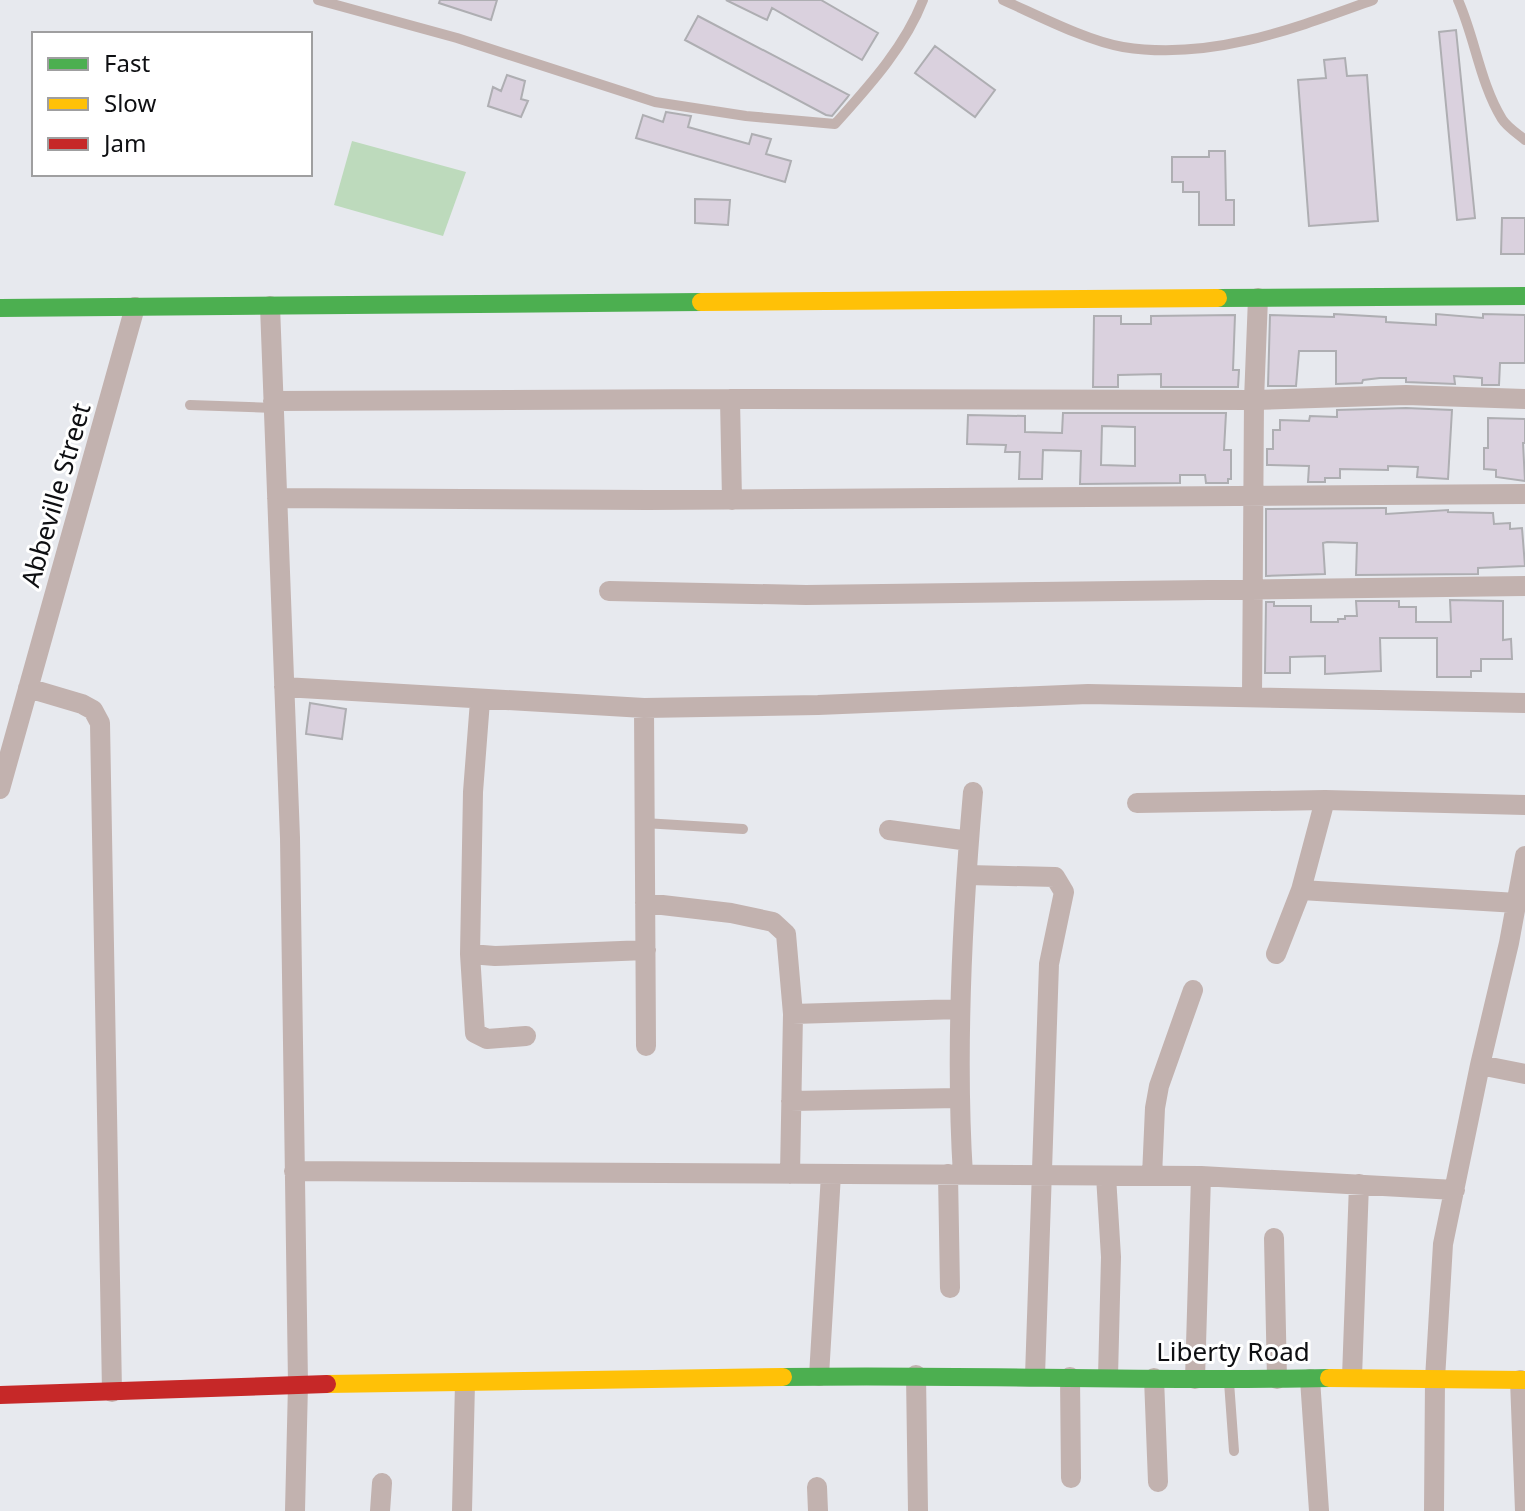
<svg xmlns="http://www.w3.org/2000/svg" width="1525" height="1511" font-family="'Noto Sans',sans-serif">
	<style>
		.green { fill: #bddabc }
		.building { fill: #dad1de; stroke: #aeaeb2; stroke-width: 2; fill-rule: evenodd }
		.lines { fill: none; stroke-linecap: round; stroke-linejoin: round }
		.lane { stroke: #c2b2af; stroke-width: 10 }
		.street { stroke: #c2b2af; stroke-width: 20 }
		.fast { stroke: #4caf50; stroke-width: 18 }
		.slow { stroke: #ffc107; stroke-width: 18 }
		.jam { stroke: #c62828; stroke-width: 18 }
		.labels { text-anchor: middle; stroke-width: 6; stroke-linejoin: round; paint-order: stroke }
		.street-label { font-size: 26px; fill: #0e0f12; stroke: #fff }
	</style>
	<rect width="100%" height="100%" fill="#e7e9ee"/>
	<!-- green -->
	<path class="green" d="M 352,141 L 466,172 L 443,236 L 334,205 Z"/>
	<!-- building -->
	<path class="building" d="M 440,0 L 497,0 L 491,20 L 439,3 Z
		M 726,0 L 821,0 L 878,33 L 862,60 L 772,8 L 767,20 Z
		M 698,16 L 849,95 L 847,98 L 832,116 L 826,115 L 685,40 Z
		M 1456,30 L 1475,218 L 1457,220 L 1439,32 Z
		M 935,46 L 995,90 L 975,117 L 915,73 Z
		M 1345,58 L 1347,76 L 1367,75 L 1378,221 L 1309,226 L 1298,80 L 1326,78 L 1324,60 Z
		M 507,75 L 525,81 L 521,99 L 528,101 L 521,117 L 488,106 L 493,87 L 501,91 Z
		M 666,112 L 691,116 L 688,127 L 749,144 L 752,134 L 771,139 L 766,154 L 791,161 L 785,182 L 636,138 L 643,115 L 663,122 Z
		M 1209,151 L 1225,151 L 1226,200 L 1234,200 L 1234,225 L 1199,225 L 1199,192 L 1183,192 L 1183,182 L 1172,182 L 1172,157 L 1209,157 Z
		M 695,199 L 730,200 L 728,225 L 695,223 Z
		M 1502,218 L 1525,218 L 1525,254 L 1501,254 Z
		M 1334,314 L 1386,317 L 1386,322 L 1436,325 L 1436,314 L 1483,318 L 1483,314 L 1525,315 L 1525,363 L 1500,363 L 1499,385 L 1482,385 L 1482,378 L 1454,376 L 1455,384 L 1406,382 L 1406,378 L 1380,378 L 1363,380 L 1362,383 L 1336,384 L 1336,351 L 1299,351 L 1296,386 L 1268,386 L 1270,315 L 1334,317 Z
		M 1235,315 L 1233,370 L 1239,370 L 1238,387 L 1161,387 L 1161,374 L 1118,375 L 1118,387 L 1093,387 L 1094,316 L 1121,316 L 1121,324 L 1151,324 L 1151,316 Z
		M 1406,408 L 1452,410 L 1448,479 L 1417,477 L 1418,467 L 1388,466 L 1388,470 L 1340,469 L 1340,478 L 1325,478 L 1325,482 L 1308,482 L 1309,466 L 1267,465 L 1267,449 L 1273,449 L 1273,430 L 1280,430 L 1280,420 L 1309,421 L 1310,416 L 1337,417 L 1337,410 Z
		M 1063,413 L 1226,413 L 1224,450 L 1231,450 L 1231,479 L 1228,479 L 1228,483 L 1206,483 L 1205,475 L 1180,475 L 1180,483 L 1080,484 L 1081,451 L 1043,450 L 1042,479 L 1019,479 L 1020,452 L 1005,452 L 1006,445 L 967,444 L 968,415 L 1025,416 L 1025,432 L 1062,433 ZM 1102,426 L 1135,427 L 1135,466 L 1101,465 Z
		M 1488,418 L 1525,419 L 1525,443 L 1523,443 L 1525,481 L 1496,477 L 1496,470 L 1484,469 L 1484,448 L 1488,448 Z
		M 1384,508 L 1386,508 L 1386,514 L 1448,510 L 1448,512 L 1493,513 L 1494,524 L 1510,523 L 1510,529 L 1522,528 L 1525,566 L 1478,568 L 1478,574 L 1356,575 L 1357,543 L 1327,542 L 1323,543 L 1325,574 L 1266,576 L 1266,509 Z
		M 1450,600 L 1503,601 L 1503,640 L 1511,639 L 1512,659 L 1481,659 L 1481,671 L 1471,671 L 1471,677 L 1437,677 L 1437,638 L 1380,638 L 1381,671 L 1325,674 L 1325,656 L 1290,657 L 1290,673 L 1265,673 L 1266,602 L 1274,602 L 1274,606 L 1311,606 L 1311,622 L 1338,622 L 1338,619 L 1345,619 L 1345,616 L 1357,616 L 1356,601 L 1399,601 L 1399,607 L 1416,607 L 1416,622 L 1451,622 Z
		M 310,703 L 346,709 L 342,739 L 306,734 Z"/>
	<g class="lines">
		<!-- lane -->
		<path class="lane" d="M 318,0 L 457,38 L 655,102 L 746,116 L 835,124 C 868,87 905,47 923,0
			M 1003,0 C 1037,15 1087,41 1123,47 C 1210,61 1293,29 1373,0
			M 1458,0 C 1475,38 1480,83 1502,119 C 1507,127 1518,134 1525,140
			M 190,405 L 274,408
			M 644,823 L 743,829
			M 1229,1382 L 1234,1451"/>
		<!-- street -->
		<path class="street" d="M 270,306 L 290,838 L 298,1384 L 295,1511
			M 730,399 L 732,500
			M 273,401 L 730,399 L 1254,400 L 1406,395 L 1525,399
			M 277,498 L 648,500 L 1525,494
			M 609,591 L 806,595 L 1525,586
			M 284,687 L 644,708 L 818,705 L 1088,694 L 1525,703
			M 28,688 L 82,704 L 93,710 L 100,723 L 112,1392
			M 1252,697 L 1254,400 L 1258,298
			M 480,701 L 473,792 L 470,954 L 495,956 L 646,950
			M 644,708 L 646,1046
			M 0,789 L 135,307
			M 1137,803 L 1325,800 L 1525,805
			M 889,830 L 969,841
			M 968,875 L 1055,877 L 1064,892 L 1049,964 L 1035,1376
			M 1301,890 L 1517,903
			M 645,903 L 731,913 L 773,922 L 786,934 L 793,1014 L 790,1174
			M 470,954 L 475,1033 L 487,1039 L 526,1036
			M 1276,954 L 1301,890 L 1325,800
			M 793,1014 L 960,1009
			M 1480,1065 L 1525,1074
			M 791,1101 L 958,1098
			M 294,1171 L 1201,1176 L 1455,1190
			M 948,1174 L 950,1288
			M 963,1175 C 955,1049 962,918 973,792
			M 1106,1176 L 1111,1257 L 1108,1377
			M 1152,1176 L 1155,1108 L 1159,1086 L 1193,990
			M 1274,1238 L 1277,1379
			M 916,1375 L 918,1511
			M 819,1376 L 831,1174
			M 1070,1377 L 1071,1478
			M 1352,1377 L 1359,1184
			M 1154,1378 L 1158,1482
			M 1195,1379 L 1201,1176
			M 1310,1379 L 1319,1511
			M 1520,1380 L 1525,1511
			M 817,1487 L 818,1511
			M 380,1511 L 382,1483
			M 462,1511 L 465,1383
			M 1434,1511 L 1435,1379 L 1443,1244 L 1480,1065 L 1509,943 L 1525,856"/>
		<!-- fast -->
		<path class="fast" d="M 1218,298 L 1525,296
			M 0,308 L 701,302
			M 783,1377 C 965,1374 1147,1382 1329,1378"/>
		<!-- slow -->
		<path class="slow" d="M 701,302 L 1218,298
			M 1329,1378 L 1525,1380
			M 327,1384 L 783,1377"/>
		<!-- jam -->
		<path class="jam" d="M 0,1395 L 327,1384"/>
	</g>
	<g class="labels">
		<!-- street labels -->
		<g class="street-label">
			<text transform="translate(56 495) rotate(-74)" y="9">Abbeville Street</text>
			<text x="1233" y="1361">Liberty Road</text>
		</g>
	</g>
	<!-- legend -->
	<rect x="32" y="32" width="280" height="144" fill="#ffffff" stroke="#9f9fa0" stroke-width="2"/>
	<rect x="48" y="58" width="40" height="12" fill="#4caf50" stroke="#9f9fa0" stroke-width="2"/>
	<text x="104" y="72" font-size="24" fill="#0e0f12">Fast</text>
	<rect x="48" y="98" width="40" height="12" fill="#ffc107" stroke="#9f9fa0" stroke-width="2"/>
	<text x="104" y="112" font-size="24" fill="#0e0f12">Slow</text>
	<rect x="48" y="138" width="40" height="12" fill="#c62828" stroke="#9f9fa0" stroke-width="2"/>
	<text x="104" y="152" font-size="24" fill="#0e0f12">Jam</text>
</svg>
